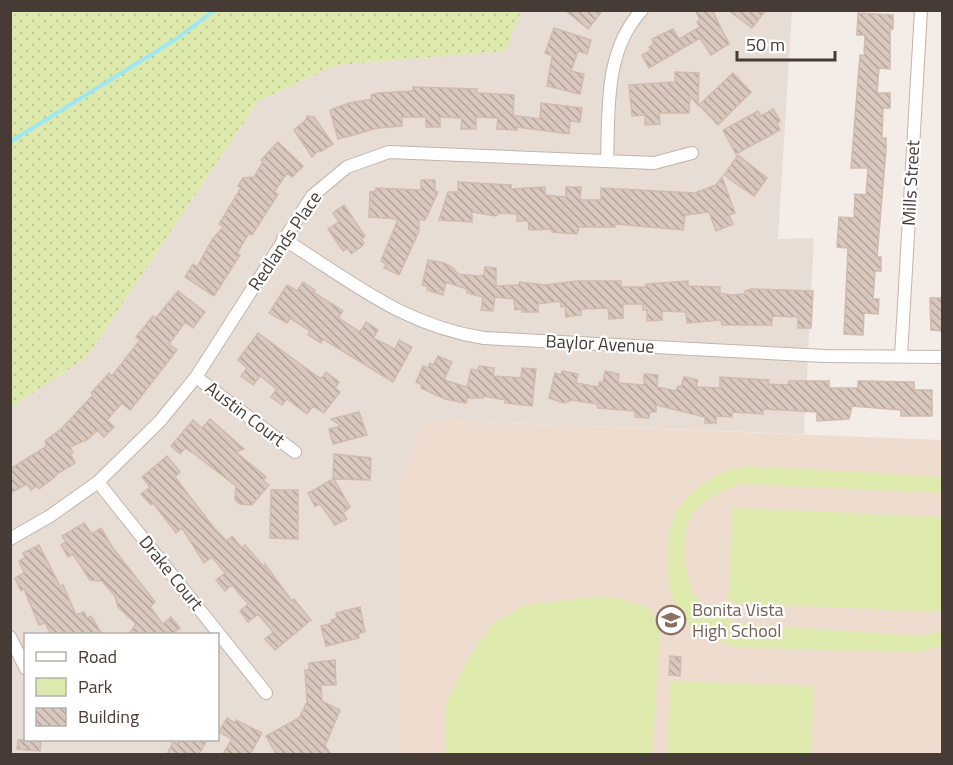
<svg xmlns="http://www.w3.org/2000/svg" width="953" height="765" font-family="'Titillium Web',sans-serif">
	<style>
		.residential { fill: #e8ddd4; fill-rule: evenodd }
		.education { fill: #eeddcf }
		.grass { fill: url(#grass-dots) }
		.green { fill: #deeaad }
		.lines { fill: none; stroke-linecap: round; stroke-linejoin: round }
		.stream { stroke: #9fe7f4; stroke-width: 4 }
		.building { fill: url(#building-back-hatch); stroke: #d1baae; stroke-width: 1.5 }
		.street-casing { stroke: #c3b4ab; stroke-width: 14 }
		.street { stroke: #fff; stroke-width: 12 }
		.labels { text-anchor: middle; stroke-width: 4.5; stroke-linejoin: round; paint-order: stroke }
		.street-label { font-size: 18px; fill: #473b35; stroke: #fff }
		.education-label { font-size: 18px; fill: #785e54; stroke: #fff; text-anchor: start }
	</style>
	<defs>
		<pattern id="grass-dots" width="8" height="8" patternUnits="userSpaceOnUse" patternTransform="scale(1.5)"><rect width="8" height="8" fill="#deeaad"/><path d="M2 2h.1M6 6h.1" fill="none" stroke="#c0ca95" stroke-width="1.8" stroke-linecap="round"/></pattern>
		<pattern id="building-back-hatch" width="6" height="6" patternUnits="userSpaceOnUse" patternTransform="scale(1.5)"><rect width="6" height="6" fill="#d9c8be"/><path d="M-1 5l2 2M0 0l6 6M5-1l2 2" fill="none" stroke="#b2a49b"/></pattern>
	</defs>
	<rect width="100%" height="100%" fill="#f4ece6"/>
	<!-- residential -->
	<path class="residential" d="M 521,11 L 792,11 L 778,239 L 814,238 L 804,434 L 425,420 L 400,485 L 400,754 L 11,754 L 11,407 L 86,358 L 258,101 L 336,65 L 505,51 ZM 26,634 L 218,634 L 218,740 L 26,740 Z"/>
	<!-- education -->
	<path class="education" d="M 425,420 L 942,440 L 942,754 L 400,754 L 400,485 Z"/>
	<!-- grass -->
	<path class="grass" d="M 11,10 L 521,10 L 521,11 L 505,51 L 336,65 L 258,101 L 86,358 L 11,407 Z"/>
	<!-- green -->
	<path class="green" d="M 748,466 L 942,477 L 942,493 L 739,484 C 723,491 702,499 692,515 C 679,535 683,581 698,600 C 707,611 725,618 738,624 L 920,636 L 942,631 L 942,646 L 919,652 L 744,648 C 720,644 695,635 680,614 C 671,602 669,585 668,570 C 666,557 667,542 670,529 C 676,496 717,468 748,466 Z
		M 732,508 L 942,517 L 942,612 L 728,603 Z
		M 607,596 L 647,607 L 660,627 L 652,754 L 446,754 L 446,703 L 468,659 L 493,623 L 526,605 Z
		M 670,681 L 814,686 L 811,754 L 667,754 Z"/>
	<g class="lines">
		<!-- stream -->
		<path class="stream" d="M 10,142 L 176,39 L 215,10"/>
	</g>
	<!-- building -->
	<path class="building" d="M 565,10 L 603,10 L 588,29 Z
		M 695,10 L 712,10 L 729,44 L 711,55 L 700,38 L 649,68 L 642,55 L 651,50 L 649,47 L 654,44 L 652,39 L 673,29 L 679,39 L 700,27 L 697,22 L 700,20 Z
		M 728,10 L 766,10 L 752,28 Z
		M 858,13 L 893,15 L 893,29 L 890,29 L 890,69 L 879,68 L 877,93 L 890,93 L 890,108 L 883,108 L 882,138 L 886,138 L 886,149 L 877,257 L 881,257 L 881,271 L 875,271 L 873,299 L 879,299 L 878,314 L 864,313 L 863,335 L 844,334 L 848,248 L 837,247 L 839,217 L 854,218 L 855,194 L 866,195 L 868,168 L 851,168 L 860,55 L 864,56 L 865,35 L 857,35 Z
		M 554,28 L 591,40 L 587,54 L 578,51 L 571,71 L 584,74 L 580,94 L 547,86 L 552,56 L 545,53 Z
		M 675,72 L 699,73 L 698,105 L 690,96 L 689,113 L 659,113 L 660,124 L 645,125 L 645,115 L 632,116 L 629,85 L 675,82 Z
		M 733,73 L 751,92 L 718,125 L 699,105 Z
		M 413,87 L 477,89 L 477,93 L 514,95 L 513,115 L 517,116 L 540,119 L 541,103 L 582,108 L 580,122 L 570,121 L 569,134 L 517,127 L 517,130 L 497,129 L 498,118 L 476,117 L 476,129 L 461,129 L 462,118 L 440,117 L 440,127 L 426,127 L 426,117 L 402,117 L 402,126 L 378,128 L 338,139 L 330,110 L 349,103 L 372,99 L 371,95 L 378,93 L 413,91 Z
		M 773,109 L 780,121 L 777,123 L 780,130 L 736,154 L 723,130 L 758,111 L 761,116 Z
		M 307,116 L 314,117 L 333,144 L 320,152 L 319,150 L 312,157 L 294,130 L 306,120 Z
		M 278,142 L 303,166 L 292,177 L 287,173 L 274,192 L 278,194 L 252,235 L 249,233 L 237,253 L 240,255 L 214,296 L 185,277 L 193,264 L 197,267 L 212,240 L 223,227 L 219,224 L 241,188 L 238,186 L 243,178 L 254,177 L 263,162 L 261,160 Z
		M 738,155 L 767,178 L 754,196 L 724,175 Z
		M 722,177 L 735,213 L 729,215 L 733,224 L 716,231 L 709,212 L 685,215 L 683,230 L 615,224 L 615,227 L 579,227 L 577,234 L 552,232 L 552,229 L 529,230 L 528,221 L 517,221 L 517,214 L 499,213 L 496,216 L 472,212 L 472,222 L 439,220 L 448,192 L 458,192 L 458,182 L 511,185 L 511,189 L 545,187 L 545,195 L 566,197 L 566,187 L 581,187 L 580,200 L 601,200 L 601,188 L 695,193 L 716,185 Z
		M 421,180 L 435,180 L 435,192 L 438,192 L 425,220 L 419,220 L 419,231 L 399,275 L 384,268 L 386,264 L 381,261 L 398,219 L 369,217 L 370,192 L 376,191 L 376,188 L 421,190 Z
		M 344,205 L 365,236 L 361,239 L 364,243 L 361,247 L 351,254 L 348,248 L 343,251 L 328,229 L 339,222 L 333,213 Z
		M 428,260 L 444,263 L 453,268 L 458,274 L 478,276 L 484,275 L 485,267 L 496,268 L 496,286 L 518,285 L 520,282 L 545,285 L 577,281 L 621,281 L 621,287 L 645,287 L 646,284 L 688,281 L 688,286 L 720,287 L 720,293 L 730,295 L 745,294 L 745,291 L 751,289 L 813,291 L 811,328 L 798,328 L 798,317 L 772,316 L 772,325 L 722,325 L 721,320 L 687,323 L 686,312 L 662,311 L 662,320 L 647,321 L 647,310 L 643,310 L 643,304 L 623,304 L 623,318 L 609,319 L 608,308 L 581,309 L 581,315 L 566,317 L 565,306 L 561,307 L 560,301 L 538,304 L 538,312 L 522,312 L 522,309 L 515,310 L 514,299 L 495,297 L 493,311 L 481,310 L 483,297 L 467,293 L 467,289 L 446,282 L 443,295 L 427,290 L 428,287 L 422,285 Z
		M 303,282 L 315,290 L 313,292 L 343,311 L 338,318 L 360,332 L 366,322 L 378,330 L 373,338 L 395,349 L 399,340 L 412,347 L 393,382 L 323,339 L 321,343 L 308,335 L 310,331 L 290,318 L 287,323 L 269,313 L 287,285 L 297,291 Z
		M 178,291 L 205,312 L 193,328 L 185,322 L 169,344 L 177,350 L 139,399 L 130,410 L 122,403 L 107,420 L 114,427 L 104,437 L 97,430 L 88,439 L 70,447 L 73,452 L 70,453 L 75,463 L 55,475 L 56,476 L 39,489 L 37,486 L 31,490 L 27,484 L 10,493 L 10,469 L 47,446 L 45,441 L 61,429 L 93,395 L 91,393 L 109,373 L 112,376 L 140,340 L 136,337 L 153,316 L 156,318 Z
		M 930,298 L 942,298 L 942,331 L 931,330 Z
		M 258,333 L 318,377 L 322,378 L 326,372 L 339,382 L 335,388 L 340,392 L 324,413 L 313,406 L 307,414 L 287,399 L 282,405 L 271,397 L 277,389 L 260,376 L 253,385 L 241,376 L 247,368 L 238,360 Z
		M 438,356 L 452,362 L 444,380 L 467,387 L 471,369 L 478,370 L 479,366 L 494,368 L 493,376 L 521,378 L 522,368 L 536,369 L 532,406 L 505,403 L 506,400 L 483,396 L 483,398 L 467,398 L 466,403 L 445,399 L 421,388 L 422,385 L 416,382 L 423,366 L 428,368 L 430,363 L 433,365 Z
		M 562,371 L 578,374 L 576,383 L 599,387 L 599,382 L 603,382 L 605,371 L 619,374 L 618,383 L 644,385 L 644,374 L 658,375 L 657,387 L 676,391 L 678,386 L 681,387 L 684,377 L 698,380 L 696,387 L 720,388 L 720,377 L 769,380 L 768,384 L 788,385 L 789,381 L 829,381 L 829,388 L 858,388 L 858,381 L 914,382 L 914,390 L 932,390 L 932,416 L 901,416 L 901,410 L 852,406 L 849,419 L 817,421 L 817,412 L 763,409 L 763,414 L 732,412 L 732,417 L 716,416 L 716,423 L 705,423 L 705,417 L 656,405 L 656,412 L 650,412 L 649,418 L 635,417 L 635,411 L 598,408 L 597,404 L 572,400 L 564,403 L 549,398 L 555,373 L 561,375 Z
		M 359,412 L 367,435 L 333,444 L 329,429 L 341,426 L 331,419 Z
		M 210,419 L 244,449 L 236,452 L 266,477 L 263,480 L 269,485 L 252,505 L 240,504 L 235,500 L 236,486 L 197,456 L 185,448 L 180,454 L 171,446 L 193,420 L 202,428 Z
		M 334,454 L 371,458 L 370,480 L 334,479 L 350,507 L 343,513 L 347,519 L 335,525 L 320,504 L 315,506 L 308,493 L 333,479 Z
		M 167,456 L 180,472 L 175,477 L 214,528 L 227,541 L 232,536 L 242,548 L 245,545 L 265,568 L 265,564 L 292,601 L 294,599 L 311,620 L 275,650 L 265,639 L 273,632 L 258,614 L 248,622 L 240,611 L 248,604 L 232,585 L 225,591 L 216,580 L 225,573 L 212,557 L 204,563 L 182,528 L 176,533 L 153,503 L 151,505 L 141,494 L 150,487 L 142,477 Z
		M 271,490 L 298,490 L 298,539 L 270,538 Z
		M 84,523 L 92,534 L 101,528 L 113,548 L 155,602 L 150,607 L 163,624 L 171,617 L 180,628 L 172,634 L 129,634 L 136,624 L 118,607 L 115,596 L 102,581 L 90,580 L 73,554 L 68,557 L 61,545 L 66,542 L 62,536 Z
		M 39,545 L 60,586 L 63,585 L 76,615 L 84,612 L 87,618 L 91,616 L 102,634 L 51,634 L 45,623 L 39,625 L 24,589 L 21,591 L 15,578 L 24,573 L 19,561 L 25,558 L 23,553 Z
		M 360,607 L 365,632 L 358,634 L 359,638 L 326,646 L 321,626 L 332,623 L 331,620 L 337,618 L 336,613 Z
		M 670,656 L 681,657 L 680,676 L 669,675 Z
		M 335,660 L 336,685 L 321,685 L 322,701 L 340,710 L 325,746 L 331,754 L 276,754 L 266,736 L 299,718 L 307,702 L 305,670 L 309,670 L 309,663 Z
		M 227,718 L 235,723 L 236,720 L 262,733 L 250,754 L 223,754 L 232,739 L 219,732 Z
		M 18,740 L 41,740 L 40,751 L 17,749 Z
		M 180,740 L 207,740 L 199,754 L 167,754 L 173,742 L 178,744 Z"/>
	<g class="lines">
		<!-- street casing -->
		<g class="street-casing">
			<path id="street" d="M 607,161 C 609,109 604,51 642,10
				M 283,239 C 352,281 401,325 484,338 L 825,356 L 942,357
				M 901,356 L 921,10
				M 196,377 L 295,452
				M 98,482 L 266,693
				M 10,539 L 50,516 L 98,482 L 160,421 L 196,377 L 312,196 L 347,167 L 389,152 L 654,163 L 692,153
				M 10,637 L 26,669"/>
		</g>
		<!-- street -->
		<use href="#street" class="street"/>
	</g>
	<!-- icons -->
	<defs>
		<g id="school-ring" transform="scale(1.5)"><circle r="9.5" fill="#fff" stroke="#8d6e63" stroke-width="1.5"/><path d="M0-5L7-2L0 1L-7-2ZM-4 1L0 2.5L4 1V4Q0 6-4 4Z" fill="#8d6e63"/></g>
	</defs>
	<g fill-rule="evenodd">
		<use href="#school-ring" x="671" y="620"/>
	</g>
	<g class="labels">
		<!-- street labels -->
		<g class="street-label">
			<text transform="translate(911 183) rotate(-87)" y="6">Mills Street</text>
			<text transform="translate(285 241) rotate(-56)" y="6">Redlands Place</text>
			<text transform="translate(600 344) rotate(3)" y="6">Baylor Avenue</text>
			<text transform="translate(245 414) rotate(37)" y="6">Austin Court</text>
			<text transform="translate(171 573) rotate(51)" y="6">Drake Court</text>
		</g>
		<!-- education labels -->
		<g class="education-label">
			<text x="692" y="616">Bonita Vista<tspan x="692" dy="21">High School</tspan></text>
		</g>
	</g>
	<!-- border -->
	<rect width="953" height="765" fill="none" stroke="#473b35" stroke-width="24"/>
	<!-- legend -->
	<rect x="24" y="633" width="195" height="108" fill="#ffffff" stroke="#b5b1ae" stroke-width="1.5"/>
	<rect x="36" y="652" width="30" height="9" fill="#ffffff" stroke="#b5b1ae" stroke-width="1.5"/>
	<text x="78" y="663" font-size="18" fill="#473b35">Road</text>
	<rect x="36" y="678" width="30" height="18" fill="#deeaad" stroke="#b5b1ae" stroke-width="1.5"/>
	<text x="78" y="693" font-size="18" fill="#473b35">Park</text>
	<rect x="36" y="708" width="30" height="18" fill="url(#building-back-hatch)" stroke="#b5b1ae" stroke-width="1.5"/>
	<text x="78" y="723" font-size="18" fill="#473b35">Building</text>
	<!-- scale -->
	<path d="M737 51v9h98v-9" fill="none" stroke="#473b35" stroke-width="3"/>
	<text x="746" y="51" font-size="18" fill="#473b35" stroke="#ffffff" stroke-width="4.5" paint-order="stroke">50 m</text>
</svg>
